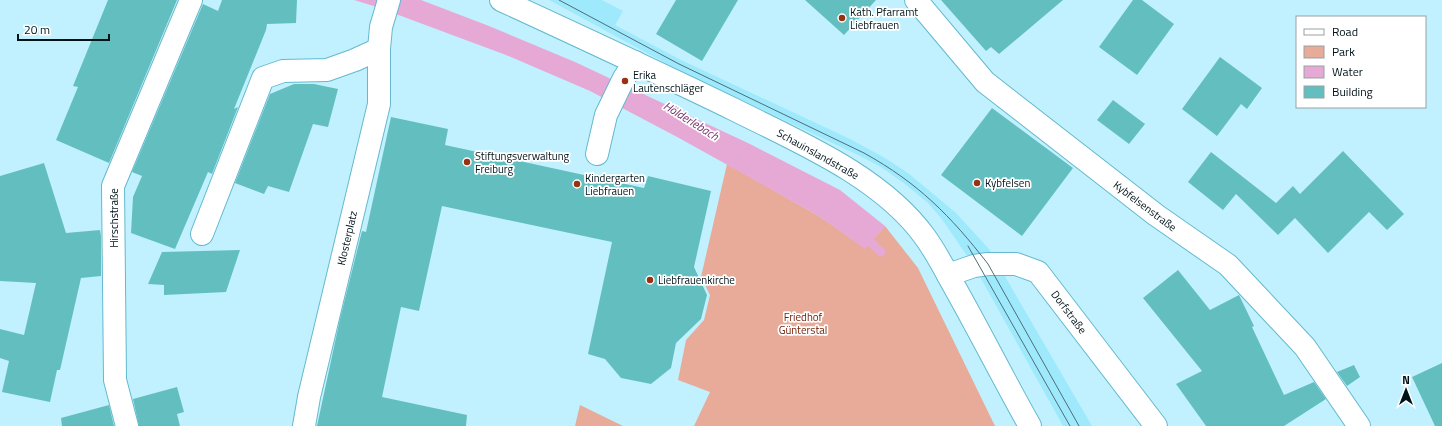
<svg xmlns="http://www.w3.org/2000/svg" width="1442" height="426" font-family="'Titillium Web',sans-serif">
	<style>
		.built { fill: #9fe9fd }
		.green { fill: #e8aa99 }
		.water { fill: #e6a9d6 }
		.lines { fill: none; stroke-linecap: round; stroke-linejoin: round }
		.stream { stroke: #e6a9d6; stroke-width: 9 }
		.building { fill: #63bfbf }
		.minor-casing { stroke: #64b9ce; stroke-width: 24 }
		.major-casing { stroke: #64b9ce; stroke-width: 24 }
		.minor { stroke: #fff; stroke-width: 22 }
		.major { stroke: #fff; stroke-width: 22 }
		.tram { stroke: #4f6d76; stroke-width: 1 }
		.poi-dot { fill: #993213; stroke: #fff; stroke-width: 1.5 }
		.labels { text-anchor: middle; stroke-width: 3.5; stroke-linejoin: round; paint-order: stroke }
		.poi-label { font-size: 11px; fill: #001319; stroke: #fff; text-anchor: start }
		.street-label { font-size: 11px; fill: #001319; stroke: #fff }
		.park-label { font-size: 11px; fill: #742006; stroke: #fff }
		.water-label { font-size: 12px; font-style: italic; fill: #762f67; stroke: #fff }
	</style>
	<rect width="100%" height="100%" fill="#c1f1fe"/>
	<!-- built -->
	<path class="built" d="M 549,0 L 602,0 L 623,11 L 615,25 L 681,60 L 848,138 L 885,158 L 908,173 L 956,213 L 989,249 L 1092,426 L 1063,426 L 974,266 L 941,218 L 928,203 L 905,184 L 881,167 L 860,156 L 678,70 Z"/>
	<!-- green -->
	<path class="green" d="M 727,164 L 819,216 L 865,248 L 885,226 L 918,268 L 995,426 L 694,426 L 710,392 L 678,380 L 686,340 L 704,320 L 710,295 L 701,277 Z
		M 580,405 L 623,426 L 575,426 Z"/>
	<!-- water -->
	<path class="water" d="M 354,0 L 421,0 L 489,26 L 575,62 L 750,144 L 840,190 L 885,226 L 865,249 L 819,216 L 679,138 L 590,91 L 506,55 L 377,7 Z"/>
	<g class="lines">
		<!-- stream -->
		<path class="stream" d="M 862,234 L 881,252"/>
	</g>
	<!-- building -->
	<path class="building" d="M 108,0 L 177,0 L 109,163 L 56,140 L 78,87 L 73,86 Z
		M 222,0 L 297,0 L 296,23 L 267,24 L 266,30 L 234,109 L 238,107 L 212,174 L 208,172 L 175,249 L 131,233 L 133,197 L 142,176 L 132,172 L 203,4 L 218,11 Z
		M 676,0 L 738,0 L 702,61 L 656,34 Z
		M 805,0 L 876,0 L 844,35 Z
		M 941,0 L 1063,0 L 999,54 L 991,47 L 986,51 Z
		M 1133,0 L 1142,0 L 1174,24 L 1137,75 L 1099,47 Z
		M 1220,57 L 1262,88 L 1247,109 L 1241,104 L 1217,136 L 1182,109 Z
		M 294,84 L 314,84 L 338,89 L 328,127 L 313,124 L 289,192 L 268,186 L 264,194 L 235,183 L 270,94 Z
		M 1113,100 L 1145,124 L 1129,144 L 1097,120 Z
		M 992,108 L 1073,168 L 1022,236 L 941,175 Z
		M 391,117 L 448,129 L 445,145 L 644,188 L 648,176 L 711,191 L 694,267 L 707,295 L 701,319 L 676,343 L 671,368 L 651,384 L 621,378 L 605,359 L 588,354 L 612,242 L 442,206 L 419,311 L 401,307 L 382,397 L 467,415 L 466,426 L 317,426 L 340,319 L 362,231 L 366,232 Z
		M 1343,151 L 1404,214 L 1387,230 L 1369,212 L 1328,253 L 1295,218 L 1278,235 L 1236,194 L 1223,210 L 1188,182 L 1211,152 L 1276,203 L 1293,186 L 1300,194 Z
		M 44,163 L 66,233 L 100,230 L 101,236 L 101,276 L 81,278 L 60,370 L 57,370 L 50,402 L 2,392 L 9,361 L 0,358 L 0,329 L 24,335 L 36,283 L 0,281 L 0,176 Z
		M 240,250 L 226,292 L 164,295 L 164,285 L 148,284 L 162,252 Z
		M 1178,270 L 1210,310 L 1239,295 L 1254,326 L 1252,327 L 1284,395 L 1314,382 L 1326,399 L 1284,426 L 1206,426 L 1176,384 L 1202,371 L 1143,298 Z
		M 1442,363 L 1442,426 L 1435,426 L 1412,377 Z
		M 1354,365 L 1360,377 L 1347,386 L 1337,372 Z
		M 177,387 L 184,412 L 177,414 L 180,426 L 139,426 L 133,399 Z
		M 109,405 L 114,426 L 62,426 L 61,418 Z"/>
	<g class="lines">
		<!-- minor casing -->
		<g class="minor-casing">
			<path id="minor" d="M 916,0 L 985,82 L 1156,215 L 1228,265 L 1305,347 L 1359,426
				M 597,154 L 606,115 L 624,78 L 635,62
				M 202,234 L 263,78 L 283,71 L 327,70 L 355,60 L 379,49 L 381,27 L 389,0
				M 948,275 L 974,266 L 988,264 L 1016,264 L 1038,272 L 1156,426
				M 127,426 L 115,380 L 113,186 L 191,0
				M 304,426 L 309,397 L 379,104 L 379,49"/>
		</g>
		<!-- major casing -->
		<g class="major-casing">
			<path id="major" d="M 501,0 C 579,36 657,72 735,110 C 799,142 882,177 925,237 C 936,252 945,270 954,286 C 980,332 1004,380 1030,426"/>
		</g>
		<!-- minor -->
		<use href="#minor" class="minor"/>
		<!-- major -->
		<use href="#major" class="major"/>
		<!-- tram -->
		<path class="tram" d="M 559,0 L 679,64 L 864,153 C 918,183 950,215 988,264 L 1079,426
			M 968,246 L 1070,426"/>
	</g>
	<!-- markers -->
	<g class="poi-dot">
		<circle cx="842" cy="18" r="4"/>
		<circle cx="625" cy="81" r="4"/>
		<circle cx="467" cy="162" r="4"/>
		<circle cx="977" cy="183" r="4"/>
		<circle cx="577" cy="184" r="4"/>
		<circle cx="650" cy="280" r="4"/>
	</g>
	<g class="labels">
		<!-- poi labels -->
		<g class="poi-label">
			<text x="850" y="16">Kath. Pfarramt<tspan x="850" dy="13">Liebfrauen</tspan></text>
			<text x="633" y="79">Erika<tspan x="633" dy="13">Lautenschläger</tspan></text>
			<text x="475" y="160">Stiftungsverwaltung<tspan x="475" dy="13">Freiburg</tspan></text>
			<text x="585" y="182">Kindergarten<tspan x="585" dy="13">Liebfrauen</tspan></text>
			<text x="985" y="187">Kybfelsen</text>
			<text x="658" y="284">Liebfrauenkirche</text>
		</g>
		<!-- street labels -->
		<g class="street-label">
			<text transform="translate(818 154) rotate(29)" y="4">Schauinslandstraße</text>
			<text transform="translate(1145 206) rotate(37)" y="4">Kybfelsenstraße</text>
			<text transform="translate(114 218) rotate(-90)" y="4">Hirschstraße</text>
			<text transform="translate(347 238) rotate(-77)" y="4">Klosterplatz</text>
			<text transform="translate(1069 312) rotate(53)" y="4">Dorfstraße</text>
		</g>
		<!-- park labels -->
		<g class="park-label">
			<text x="803" y="321">Friedhof<tspan x="803" dy="13">Günterstal</tspan></text>
		</g>
		<!-- water labels -->
		<g class="water-label">
			<text transform="translate(691 121) rotate(32)" y="4">Hölderlebach</text>
		</g>
	</g>
	<!-- legend -->
	<rect x="1296" y="16" width="130" height="92" fill="#ffffff" stroke="#99a1a3"/>
	<rect x="1304" y="29" width="20" height="6" fill="#ffffff" stroke="#99a1a3"/>
	<text x="1332" y="36" font-size="12" fill="#001319">Road</text>
	<rect x="1304" y="46" width="20" height="12" fill="#e8aa99" stroke="#99a1a3"/>
	<text x="1332" y="56" font-size="12" fill="#001319">Park</text>
	<rect x="1304" y="66" width="20" height="12" fill="#e6a9d6" stroke="#99a1a3"/>
	<text x="1332" y="76" font-size="12" fill="#001319">Water</text>
	<rect x="1304" y="86" width="20" height="12" fill="#63bfbf" stroke="#99a1a3"/>
	<text x="1332" y="96" font-size="12" fill="#001319">Building</text>
	<!-- north arrow -->
	<g transform="translate(1406 390)" stroke="#ffffff" stroke-width="3" paint-order="stroke">
	<path d="M0-3L7 15L0 10L-7 15Z" fill="#001319"/>
	<text y="-6" font-size="11" font-weight="bold" text-anchor="middle" fill="#001319">N</text>
	</g>
	<!-- scale -->
	<path d="M18 34v6h91v-6" fill="none" stroke="#001319" stroke-width="2"/>
	<text x="24" y="34" font-size="12" fill="#001319" stroke="#ffffff" stroke-width="3" paint-order="stroke">20 m</text>
</svg>
